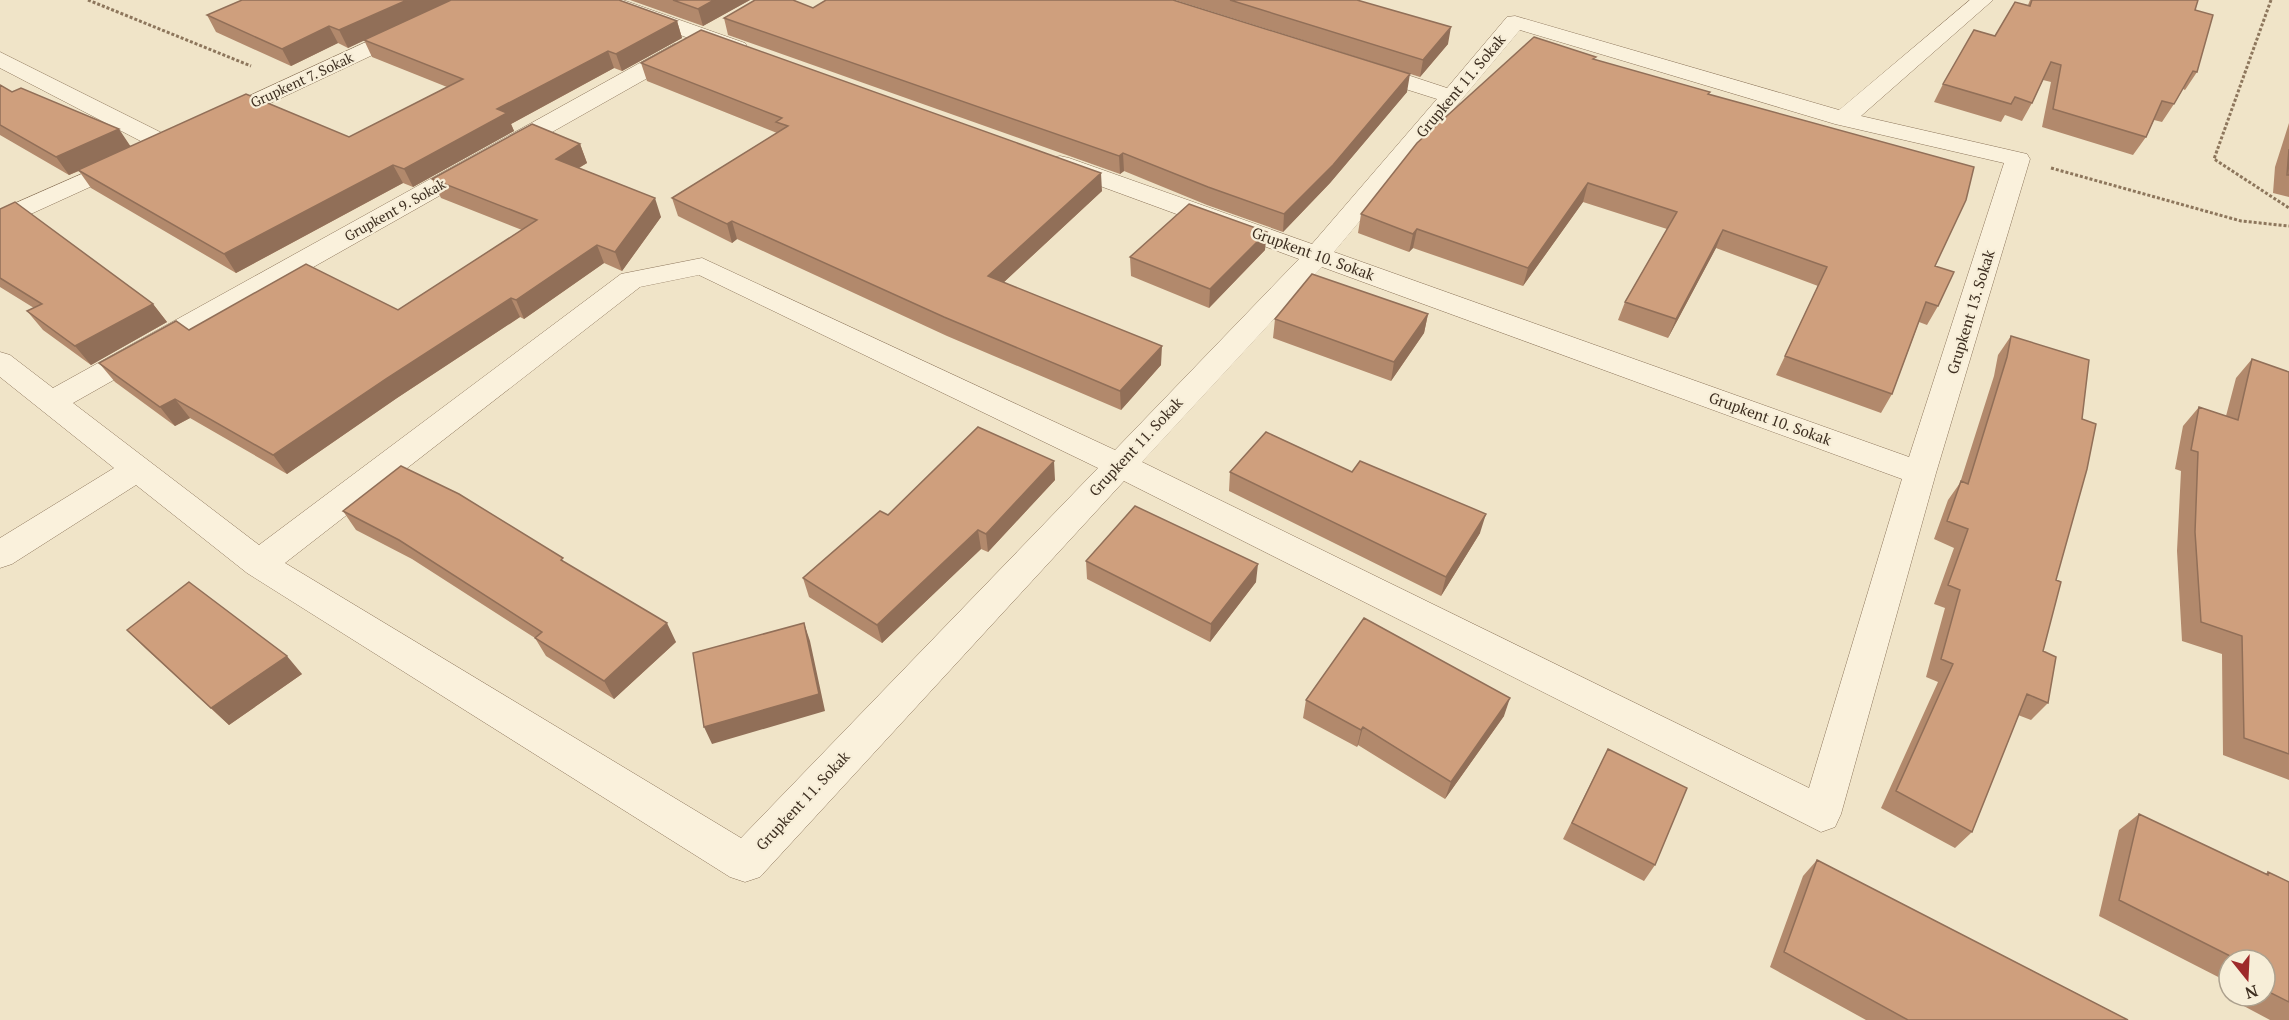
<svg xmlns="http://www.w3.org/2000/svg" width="2289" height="1020" font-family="'PT Serif',serif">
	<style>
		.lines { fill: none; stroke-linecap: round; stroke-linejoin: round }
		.street-casing { stroke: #8d765c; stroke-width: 1 }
		.path { stroke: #8d765c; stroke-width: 3; stroke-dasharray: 3 2; stroke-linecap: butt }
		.street { fill: #faf1dc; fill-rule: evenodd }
		.wall { fill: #b2896c; fill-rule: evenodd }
		.shaded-wall { fill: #916f58 }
		.building { fill: #cf9f7d; stroke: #916f58; stroke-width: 1.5 }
		.labels { text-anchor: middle; stroke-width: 4.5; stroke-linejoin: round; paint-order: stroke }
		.far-street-label { font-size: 14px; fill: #3d2e20; stroke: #f7eed8 }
		.street-label { font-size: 15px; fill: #3d2e20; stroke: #f7eed8 }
	</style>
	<rect width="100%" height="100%" fill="#f0e4c8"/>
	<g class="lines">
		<!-- street casing -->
		<g class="street-casing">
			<path id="street" d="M 457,0 L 484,0 L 481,4 L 228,123 L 212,123 L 208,118 L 212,113 Z
				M 593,0 L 623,0 L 745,43 L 748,48 L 745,53 L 729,53 L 596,4 Z
				M 1970,0 L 1993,0 L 1861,116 L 2027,154 L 2030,159 L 1936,473 L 1841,814 L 1835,827 L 1821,832 L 1124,481 L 760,877 L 745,882 L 730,877 L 247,573 L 136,485 L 12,564 L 0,568 L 0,538 L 114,468 L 0,377 L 0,352 L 10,355 L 53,388 L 674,44 L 690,44 L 693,49 L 690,54 L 73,403 L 259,545 L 621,274 L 702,258 L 1115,450 L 1299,259 L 1051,168 L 1048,163 L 1051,158 L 1060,156 L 1069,158 L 1312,244 L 1437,99 L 1358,74 L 1355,69 L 1358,64 L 1374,64 L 1447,88 L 1507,17 L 1515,16 L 1839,110 ZM 1520,30 L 1835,124 L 2004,163 L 1909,457 L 1334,252 ZM 1322,267 L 1902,479 L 1809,788 L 1142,462 ZM 699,275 L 1098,468 L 741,838 L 285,563 L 640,287 Z
				M 0,52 L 174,139 L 177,144 L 174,149 L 165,151 L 156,149 L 0,68 Z
				M 127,154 L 136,156 L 139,161 L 136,166 L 0,228 L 0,210 Z"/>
		</g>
		<!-- path -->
		<path class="path" d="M 88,0 L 251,66
			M 2271,0 L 2214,159 L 2289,208
			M 2051,168 L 2241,221 L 2289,226"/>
		<!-- street -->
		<use href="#street" class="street"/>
	</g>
	<!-- wall -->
	<path class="wall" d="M 630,0 L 750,0 L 703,26 Z
		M 1175,0 L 1357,0 L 1448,44 L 1420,77 Z
		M 2030,0 L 2198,0 L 2195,10 L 2197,72 L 2185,90 L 2183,89 L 2174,104 L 2162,122 L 2154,120 L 2146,137 L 2133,155 L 2042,127 L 2051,82 L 2043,80 L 2032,103 L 2022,121 L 2005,115 L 2001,122 L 1934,102 L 1943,84 L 2028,5 Z
		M 813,8 L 1407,92 L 1330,183 L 1283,232 L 1207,205 L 1124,171 L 1120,174 L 728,35 L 724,18 Z
		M 207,15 L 677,21 L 682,38 L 622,71 L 614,68 L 511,124 L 514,131 L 413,187 L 403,183 L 236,273 L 91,188 L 79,171 L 69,175 L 0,135 L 0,85 L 12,92 L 131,146 L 349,137 L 447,87 L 372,57 L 364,40 L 348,48 L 338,43 L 291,66 L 216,32 Z
		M 1595,60 L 1710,92 L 1709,94 L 1935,266 L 1938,306 L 1927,325 L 1919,322 L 1892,394 L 1881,413 L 1776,375 L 1818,286 L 1716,248 L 1668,338 L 1618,320 L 1625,302 L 1667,229 L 1583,202 L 1523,286 L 1413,248 L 1409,252 L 1358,233 L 1361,214 Z
		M 641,63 L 1102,191 L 1003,283 L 1161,365 L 1121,410 L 947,336 L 737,239 L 732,243 L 678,216 L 672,198 L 777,133 L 647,81 Z
		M 2289,123 L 2289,197 L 2273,193 L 2275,167 Z
		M 580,144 L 587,163 L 579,168 L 661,217 L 622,271 L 604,263 L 524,319 L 520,317 L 397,398 L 287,474 L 190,418 L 175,426 L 115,382 L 99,363 L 189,330 L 398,310 L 522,230 L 441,198 L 432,179 Z
		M 0,209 L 153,304 L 167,322 L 91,365 L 43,330 L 27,311 L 34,308 L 0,287 Z
		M 1265,250 L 1209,308 L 1131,276 L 1130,257 Z
		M 1428,314 L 1424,333 L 1391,381 L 1273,338 L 1275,319 Z
		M 2011,336 L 2056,580 L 2043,651 L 2048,703 L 2031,720 L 2018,715 L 1972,832 L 1955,848 L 1881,808 L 1938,682 L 1926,677 L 1945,608 L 1934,604 L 1954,548 L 1934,539 L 1948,500 L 1960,483 L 1994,376 L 1998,355 Z
		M 2252,359 L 2289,372 L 2289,780 L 2223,755 L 2222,654 L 2182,641 L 2177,551 L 2181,471 L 2175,469 L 2183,426 L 2199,407 L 2226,416 L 2236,378 Z
		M 1230,472 L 1480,533 L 1441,596 L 1229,491 Z
		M 1055,480 L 988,552 L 981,549 L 882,643 L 809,597 L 803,578 L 888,515 Z
		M 343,511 L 566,563 L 676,642 L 614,699 L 546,656 L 535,638 L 412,559 L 356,530 Z
		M 1086,561 L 1256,582 L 1210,642 L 1087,579 Z
		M 127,630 L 302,674 L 229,725 L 145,648 Z
		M 1306,700 L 1504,716 L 1445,799 L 1358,745 L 1357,747 L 1303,718 Z
		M 1608,749 L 1655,865 L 1644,881 L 1563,839 Z
		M 2139,814 L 2265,874 L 2268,872 L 2289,882 L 2289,1020 L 2270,1020 L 2225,996 L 2228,982 L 2099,916 L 2119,830 ZM 2229,960 L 2265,960 L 2265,996 L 2229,996 Z
		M 1817,860 L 2128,1020 L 1866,1020 L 1770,967 L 1803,876 Z"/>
	<!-- shaded-wall -->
	<path class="shaded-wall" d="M 407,0 L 452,0 L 348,48 L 339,30 Z
		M 714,0 L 750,0 L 703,26 L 698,9 Z
		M 677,21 L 682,38 L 622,71 L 616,54 Z
		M 329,26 L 338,43 L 291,66 L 282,49 Z
		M 1451,27 L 1448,44 L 1420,77 L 1423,60 Z
		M 608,51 L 614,68 L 511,124 L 514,131 L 413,187 L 404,169 L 497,109 Z
		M 1410,74 L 1407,92 L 1330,183 L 1283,232 L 1284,214 Z
		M 119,129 L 131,147 L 69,175 L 56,157 Z
		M 580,144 L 587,163 L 563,177 L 556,159 Z
		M 1123,153 L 1124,171 L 1120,174 L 1119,156 Z
		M 393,165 L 403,183 L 236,273 L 224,254 Z
		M 1101,173 L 1102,191 L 990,295 L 988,276 Z
		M 1588,183 L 1583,202 L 1523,286 L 1528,268 Z
		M 655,198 L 661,217 L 622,271 L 615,252 Z
		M 732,221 L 737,239 L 732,243 L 727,224 Z
		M 1417,229 L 1413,248 L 1409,252 L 1413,234 Z
		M 1723,230 L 1716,248 L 1668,338 L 1676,319 Z
		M 1267,232 L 1265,250 L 1209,308 L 1210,289 Z
		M 597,245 L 604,263 L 524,319 L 516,300 Z
		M 511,298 L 520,317 L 397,398 L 287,474 L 273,455 L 386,379 Z
		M 153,304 L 167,322 L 91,365 L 75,346 Z
		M 1428,314 L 1424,333 L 1391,381 L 1394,362 Z
		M 1162,346 L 1161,365 L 1121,410 L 1120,391 Z
		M 175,399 L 190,418 L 175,426 L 160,407 Z
		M 1054,461 L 1055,480 L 988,552 L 986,534 Z
		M 1486,514 L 1480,533 L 1441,596 L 1446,577 Z
		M 978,530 L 981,549 L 882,643 L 877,625 Z
		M 1258,564 L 1256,582 L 1210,642 L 1211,624 Z
		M 667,623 L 676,642 L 614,699 L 604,681 Z
		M 804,623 L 810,641 L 825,711 L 712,744 L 704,727 Z
		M 287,656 L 302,674 L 229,725 L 211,708 Z
		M 1510,698 L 1504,716 L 1445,799 L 1451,782 Z
		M 1363,727 L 1358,745 L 1357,747 L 1361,730 Z"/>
	<!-- building -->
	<path class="building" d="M 242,0 L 407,0 L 339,30 L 329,26 L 282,49 L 207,15 Z
		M 451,0 L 619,0 L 677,21 L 616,54 L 608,51 L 497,109 L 507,113 L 404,169 L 393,165 L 224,254 L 78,170 L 246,94 L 349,137 L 463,79 L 364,40 Z
		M 673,0 L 714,0 L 698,9 Z
		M 755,0 L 793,0 L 813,8 L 826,0 L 1173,0 L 1410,74 L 1333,165 L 1284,214 L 1208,187 L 1123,153 L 1119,156 L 724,18 Z
		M 1230,0 L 1357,0 L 1451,27 L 1423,60 Z
		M 2032,0 L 2198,0 L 2195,10 L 2213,15 L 2197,72 L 2193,71 L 2174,104 L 2162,101 L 2146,137 L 2053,109 L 2061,65 L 2051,62 L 2032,103 L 2015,97 L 2011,104 L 1943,84 L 1974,30 L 1995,36 L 2015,2 L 2030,6 Z
		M 701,30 L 1101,173 L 988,276 L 1162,346 L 1120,391 L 944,317 L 732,221 L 727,224 L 672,198 L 788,126 L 776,122 L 782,118 L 641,63 Z
		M 1534,37 L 1596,57 L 1593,59 L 1710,92 L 1708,94 L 1974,167 L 1966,200 L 1935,266 L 1954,272 L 1938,306 L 1926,302 L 1892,394 L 1785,356 L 1827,267 L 1723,230 L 1676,319 L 1625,302 L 1677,212 L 1588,183 L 1528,268 L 1417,229 L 1413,234 L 1361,214 L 1417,143 Z
		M 0,85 L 12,92 L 21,88 L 119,129 L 56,157 L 0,125 Z
		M 532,124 L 580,144 L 556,159 L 655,198 L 615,252 L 597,245 L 516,300 L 511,298 L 386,379 L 273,455 L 175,399 L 160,407 L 99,363 L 176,321 L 189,330 L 306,264 L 398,310 L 537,220 L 432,179 Z
		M 2289,149 L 2289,175 L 2287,175 Z
		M 15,202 L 153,304 L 75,346 L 27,311 L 42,304 L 0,278 L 0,209 Z
		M 1189,204 L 1267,232 L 1210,289 L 1130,257 Z
		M 1312,274 L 1428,314 L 1394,362 L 1275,319 Z
		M 2011,336 L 2089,360 L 2082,419 L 2096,424 L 2087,469 L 2056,580 L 2061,582 L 2043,651 L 2056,657 L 2048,703 L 2027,694 L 1972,832 L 1896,791 L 1953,664 L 1941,659 L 1960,590 L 1948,585 L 1968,529 L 1947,521 L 1961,481 L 1968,484 L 2007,357 Z
		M 2252,359 L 2289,372 L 2289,754 L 2244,738 L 2242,636 L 2201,622 L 2195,532 L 2198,452 L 2191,450 L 2199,407 L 2238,420 Z
		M 978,427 L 1054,461 L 986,534 L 978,530 L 877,625 L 803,578 L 880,511 L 888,515 Z
		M 1266,432 L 1352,472 L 1360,461 L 1486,514 L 1446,577 L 1230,472 Z
		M 401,466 L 459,494 L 563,558 L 561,560 L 667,623 L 604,681 L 535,638 L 542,632 L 399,540 L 343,511 Z
		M 1135,506 L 1258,564 L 1211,624 L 1086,561 Z
		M 189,582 L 287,656 L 211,708 L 127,630 Z
		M 1364,618 L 1510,698 L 1451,782 L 1363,727 L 1361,730 L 1306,700 Z
		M 804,623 L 819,694 L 704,727 L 693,653 Z
		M 1608,749 L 1687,788 L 1655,865 L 1572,823 Z
		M 2139,814 L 2268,875 L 2268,872 L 2289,882 L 2289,1002 L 2265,990 L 2265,960 L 2238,960 L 2119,900 Z
		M 1817,860 L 2128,1020 L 1908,1020 L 1784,952 Z"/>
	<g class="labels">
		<!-- far-street labels -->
		<g class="far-street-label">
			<text transform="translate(302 80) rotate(-25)" y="5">Grupkent 7. Sokak</text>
			<text transform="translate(395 210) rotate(-29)" y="5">Grupkent 9. Sokak</text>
		</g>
		<!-- street labels -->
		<g class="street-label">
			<text transform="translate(1461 86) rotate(-50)" y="5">Grupkent 11. Sokak</text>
			<text transform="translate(1313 254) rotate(20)" y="5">Grupkent 10. Sokak</text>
			<text transform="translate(1971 312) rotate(-73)" y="5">Grupkent 13. Sokak</text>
			<text transform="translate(1770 419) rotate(20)" y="5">Grupkent 10. Sokak</text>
			<text transform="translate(1136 447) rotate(-47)" y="5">Grupkent 11. Sokak</text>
			<text transform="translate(803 801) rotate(-47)" y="5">Grupkent 11. Sokak</text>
		</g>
	</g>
	<!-- north arrow -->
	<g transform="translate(2247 978) rotate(162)"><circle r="28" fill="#f7eed8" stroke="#ada18e" stroke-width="1.5"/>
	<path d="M0-4.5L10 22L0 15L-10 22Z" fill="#9e2a2b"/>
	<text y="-9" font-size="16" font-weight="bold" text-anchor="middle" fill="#3d2e20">N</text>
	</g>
</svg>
